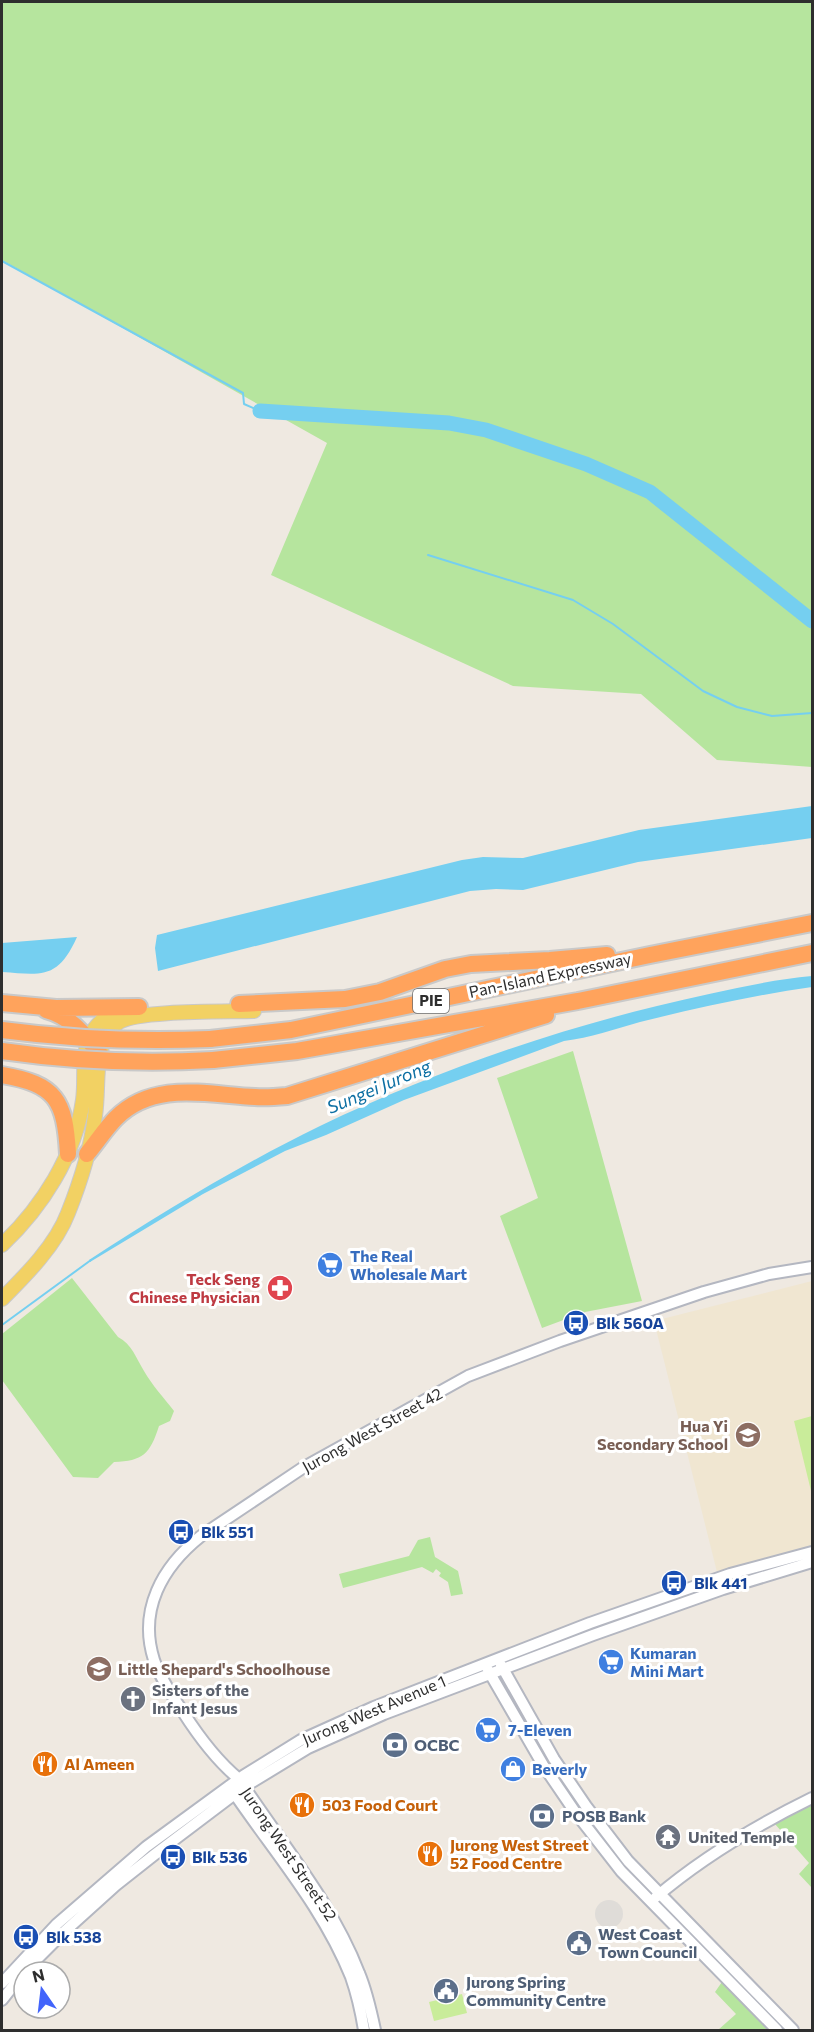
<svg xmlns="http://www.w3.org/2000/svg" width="814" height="2032" font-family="Commissioner,sans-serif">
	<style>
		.education { fill: #f0e6d1 }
		.green { fill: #b6e59e }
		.pitch { fill: #c9ec9a }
		.plaza { fill: #dfdcd8 }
		.water { fill: #75cff0 }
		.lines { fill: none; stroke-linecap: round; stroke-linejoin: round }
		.stream { stroke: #75cff0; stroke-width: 2 }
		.river { stroke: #75cff0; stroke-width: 15 }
		.minor-casing { stroke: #b4b7c1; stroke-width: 14 }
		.major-casing { stroke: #c9c9c9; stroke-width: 16 }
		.highway-casing { stroke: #c9c9c9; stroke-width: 20 }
		.minor { stroke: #fff; stroke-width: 10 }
		.major { stroke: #f2d163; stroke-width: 14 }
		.highway { stroke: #ffa35c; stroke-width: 16 }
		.highway-bridge-casing { stroke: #c9c9c9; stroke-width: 20; stroke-linecap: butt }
		.highway-bridge { stroke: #ffa35c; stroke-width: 16 }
		.labels { text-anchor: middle; stroke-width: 6; stroke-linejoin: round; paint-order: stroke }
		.shield { fill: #fff; stroke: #6d6d6d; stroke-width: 1.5 }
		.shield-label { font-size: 15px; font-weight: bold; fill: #2e2e2e }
		.street-label { font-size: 16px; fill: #2e2e2e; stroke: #fff }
		.shop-label { font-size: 16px; font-weight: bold; fill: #366cbe; stroke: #fff; text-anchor: start }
		.health-label { font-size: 16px; font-weight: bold; fill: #be3a42; stroke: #fff; text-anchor: end }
		.transit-label { font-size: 16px; font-weight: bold; fill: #164399; stroke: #fff; text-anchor: start }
		.education-label { font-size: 16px; font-weight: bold; fill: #785e54; stroke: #fff; text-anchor: end }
		.worship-label { font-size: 16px; font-weight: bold; fill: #5b616d; stroke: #fff; text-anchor: start }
		.service-label { font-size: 16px; font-weight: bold; fill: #4e5e75; stroke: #fff; text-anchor: start }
		.food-label { font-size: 16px; font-weight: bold; fill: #c56008; stroke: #fff; text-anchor: start }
		.water-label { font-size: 18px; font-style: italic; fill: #0d6fa3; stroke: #fff }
	</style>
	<rect width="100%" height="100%" fill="#efe9e1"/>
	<!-- education -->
	<path class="education" d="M 812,1281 L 812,1548 L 717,1572 L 654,1321 Z"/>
	<!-- green -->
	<path class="green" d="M 2,2 L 812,2 L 812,767 L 717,760 L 641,694 L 513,686 L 271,575 L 327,443 L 2,260 Z
		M 573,1051 L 642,1301 L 585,1312 L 542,1328 L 500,1216 L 538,1198 L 497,1078 Z
		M 72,1278 L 118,1337 C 132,1344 136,1358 144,1371 C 152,1385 164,1398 174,1411 L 170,1421 L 159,1426 C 150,1454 143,1461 114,1462 L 98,1478 L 73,1477 L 2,1380 L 2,1334 Z
		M 430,1537 L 435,1557 L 458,1571 L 463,1594 L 451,1596 L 448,1582 L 439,1576 L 441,1573 L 436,1569 L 433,1573 L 422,1567 L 343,1588 L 339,1574 L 409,1556 L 418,1540 Z
		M 812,1803 L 812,1888 L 799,1874 L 809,1863 L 775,1824 Z
		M 724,1979 L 774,2030 L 718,2030 L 736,2014 L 715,1992 Z"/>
	<!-- pitch -->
	<path class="pitch" d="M 812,1416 L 812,1495 L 794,1421 Z
		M 462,1994 L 467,2013 L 434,2021 L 429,2002 Z"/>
	<!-- plaza -->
	<path class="plaza" d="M595 1914a14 14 0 1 1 28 0a14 14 0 1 1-28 0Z"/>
	<!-- water -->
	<path class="water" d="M 812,806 L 812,838 L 638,862 L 523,890 L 496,889 L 470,891 L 158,971 L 155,948 L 157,935 L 462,860 L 483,857 L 523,858 L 639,830 Z
		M 77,937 C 58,979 43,975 2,972 L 2,943 Z
		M 812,976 L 812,987 C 755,995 697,1008 640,1022 C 615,1029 590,1038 564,1041 L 404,1100 L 326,1135 L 285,1151 L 203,1194 L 90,1262 L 89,1260 C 163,1212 240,1165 320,1126 C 427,1075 542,1034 657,1006 C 708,994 760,981 812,976 Z"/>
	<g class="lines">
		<!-- stream -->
		<path class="stream" d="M 2,261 L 243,393 L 244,404 L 260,411
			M 428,555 L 573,600 L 613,624 L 703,691 L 737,707 L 772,716 L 812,713
			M 2,1325 L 91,1260"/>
		<!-- river -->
		<path class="river" d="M 260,411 L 449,423 L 486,430 L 586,464 L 650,492 L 812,621"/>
		<!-- minor casing -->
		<g class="minor-casing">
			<path id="minor" d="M 501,1665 L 554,1759 L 586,1806 L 628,1861 L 793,2030
				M 488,1670 L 543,1765 L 575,1812 L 621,1871 L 777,2030
				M 232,1790 C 273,1851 323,1907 351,1977 C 357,1994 361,2012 364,2030
				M 656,1897 C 703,1857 757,1825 812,1798
				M 24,1972 L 65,1931 L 116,1885 L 154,1855 L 244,1787 L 308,1748 L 384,1714 L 593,1635 L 723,1589 L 812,1562
				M 2,1983 L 57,1924 L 146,1847 L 243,1776 L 301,1740 L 374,1707 L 590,1623 L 730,1574 L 812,1552
				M 2,2000 L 24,1972
				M 375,2030 C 371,2011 367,1992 359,1973 C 331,1901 281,1843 239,1779 C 217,1761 199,1737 183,1712 C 173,1697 160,1678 154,1660 C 138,1610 162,1567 201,1536 L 304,1467 L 468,1376 L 560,1341 L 704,1292 L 769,1274 L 812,1267"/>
		</g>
		<!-- major casing -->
		<g class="major-casing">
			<path id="major" d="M 2,1245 C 42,1207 75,1156 83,1100 C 86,1079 81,1057 90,1037 C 96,1022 110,1013 125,1010
				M 2,1299 C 26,1275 56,1245 68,1213 C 80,1183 91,1148 95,1116 C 98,1096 96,1073 100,1053 C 103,1041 108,1029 119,1022 C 139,1010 226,1012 254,1011"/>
		</g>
		<!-- highway casing -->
		<g class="highway-casing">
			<path id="highway" d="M 2,1003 L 56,1008 L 139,1007
				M 239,1004 L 345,999 L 380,992 L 445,969 L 471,964 L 550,960 L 607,955
				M 46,1010 C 70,1016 85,1035 100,1054
				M 210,1039 L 291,1030 L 650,955 L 812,923
				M 213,1060 L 297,1051 L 578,1001 L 812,953
				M 2,1075 C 56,1084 65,1100 68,1154
				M 87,1154 C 97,1142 106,1128 116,1118 C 154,1080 208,1095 255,1097 C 265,1098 276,1097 287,1096 L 546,1015"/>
		</g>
		<!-- minor -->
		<use href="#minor" class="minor"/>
		<!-- major -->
		<use href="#major" class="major"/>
		<!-- highway -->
		<use href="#highway" class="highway"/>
		<!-- highway-bridge casing -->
		<g class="highway-bridge-casing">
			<path id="highway-bridge" d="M 2,1030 C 71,1039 140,1042 210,1039
				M 2,1051 C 72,1061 142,1064 213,1060"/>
		</g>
		<!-- highway-bridge -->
		<use href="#highway-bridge" class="highway-bridge"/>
	</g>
	<!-- icons -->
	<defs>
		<g id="supermarket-disc" transform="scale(1.35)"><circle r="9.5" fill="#3f7fe0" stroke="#fff"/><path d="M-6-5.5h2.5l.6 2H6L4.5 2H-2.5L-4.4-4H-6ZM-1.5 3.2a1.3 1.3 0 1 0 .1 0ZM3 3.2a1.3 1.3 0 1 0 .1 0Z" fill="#fff"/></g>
		<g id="pharmacy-disc" transform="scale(1.35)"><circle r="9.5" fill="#e0444e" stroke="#fff"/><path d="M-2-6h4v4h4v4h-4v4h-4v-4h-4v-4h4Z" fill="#fff"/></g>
		<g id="bus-disc" transform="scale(1.35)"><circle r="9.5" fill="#1a4fb4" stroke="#fff"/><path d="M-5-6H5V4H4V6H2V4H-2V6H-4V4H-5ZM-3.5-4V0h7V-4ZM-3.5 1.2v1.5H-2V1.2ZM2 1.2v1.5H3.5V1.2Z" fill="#fff"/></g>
		<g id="school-disc" transform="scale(1.35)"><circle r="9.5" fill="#8d6e63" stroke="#fff"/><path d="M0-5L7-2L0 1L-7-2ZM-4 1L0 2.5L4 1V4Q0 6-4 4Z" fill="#fff"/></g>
		<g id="church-disc" transform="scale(1.35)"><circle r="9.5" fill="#6b7280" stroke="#fff"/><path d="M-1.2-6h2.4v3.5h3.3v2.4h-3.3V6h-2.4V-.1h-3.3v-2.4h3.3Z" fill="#fff"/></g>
		<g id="bank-disc" transform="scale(1.35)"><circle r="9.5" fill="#5c6f8a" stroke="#fff"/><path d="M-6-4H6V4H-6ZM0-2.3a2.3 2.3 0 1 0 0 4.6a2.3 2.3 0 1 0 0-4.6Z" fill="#fff"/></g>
		<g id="restaurant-disc" transform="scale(1.35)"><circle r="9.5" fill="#e8710a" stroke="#fff"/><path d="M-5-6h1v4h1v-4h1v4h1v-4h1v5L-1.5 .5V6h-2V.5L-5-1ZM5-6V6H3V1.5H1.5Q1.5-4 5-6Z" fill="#fff"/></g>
		<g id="shop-disc" transform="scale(1.35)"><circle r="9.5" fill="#3f7fe0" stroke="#fff"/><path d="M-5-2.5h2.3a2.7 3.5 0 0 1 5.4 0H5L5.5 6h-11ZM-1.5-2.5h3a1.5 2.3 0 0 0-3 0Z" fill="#fff"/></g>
		<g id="temple-disc" transform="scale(1.35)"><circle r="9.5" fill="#6b7280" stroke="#fff"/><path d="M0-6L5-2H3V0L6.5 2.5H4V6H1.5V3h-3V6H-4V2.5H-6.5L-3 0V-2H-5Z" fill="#fff"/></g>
		<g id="civic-disc" transform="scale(1.35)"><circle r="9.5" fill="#5c6f8a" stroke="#fff"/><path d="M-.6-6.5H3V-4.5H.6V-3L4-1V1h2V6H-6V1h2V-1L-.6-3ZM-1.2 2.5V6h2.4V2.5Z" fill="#fff"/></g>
	</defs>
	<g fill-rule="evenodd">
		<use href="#supermarket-disc" x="330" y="1265"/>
		<use href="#pharmacy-disc" x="280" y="1288"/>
		<use href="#bus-disc" x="576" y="1323"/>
		<use href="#school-disc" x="748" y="1435"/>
		<use href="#bus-disc" x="181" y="1532"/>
		<use href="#bus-disc" x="674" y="1583"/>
		<use href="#supermarket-disc" x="611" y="1662"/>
		<use href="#school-disc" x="99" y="1669"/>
		<use href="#church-disc" x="133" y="1699"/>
		<use href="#supermarket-disc" x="488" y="1730"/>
		<use href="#bank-disc" x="395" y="1745"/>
		<use href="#restaurant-disc" x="45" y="1764"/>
		<use href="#shop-disc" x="513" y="1769"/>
		<use href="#restaurant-disc" x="302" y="1805"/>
		<use href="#bank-disc" x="542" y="1816"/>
		<use href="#temple-disc" x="668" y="1837"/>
		<use href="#restaurant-disc" x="430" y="1854"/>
		<use href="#bus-disc" x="173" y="1857"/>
		<use href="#bus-disc" x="26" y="1937"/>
		<use href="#civic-disc" x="579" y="1943"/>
		<use href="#civic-disc" x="446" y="1991"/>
	</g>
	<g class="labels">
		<!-- shield labels -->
		<rect class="shield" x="413" y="989" width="36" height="24" rx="4.5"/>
		<g class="shield-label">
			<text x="431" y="1006">PIE</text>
		</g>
		<!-- street labels -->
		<g class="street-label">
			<text transform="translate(550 975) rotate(-12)" y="6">Pan-Island Expressway</text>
			<text transform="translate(372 1430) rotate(-29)" y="6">Jurong West Street 42</text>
			<text transform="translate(374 1710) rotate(-23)" y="6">Jurong West Avenue 1</text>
			<text transform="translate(289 1854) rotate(56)" y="6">Jurong West Street 52</text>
		</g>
		<!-- shop labels -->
		<g class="shop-label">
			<text x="350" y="1262">The Real<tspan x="350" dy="18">Wholesale Mart</tspan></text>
			<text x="630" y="1659">Kumaran<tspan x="630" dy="18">Mini Mart</tspan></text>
			<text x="508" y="1736">7-Eleven</text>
			<text x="532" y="1775">Beverly</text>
		</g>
		<!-- health labels -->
		<g class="health-label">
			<text x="260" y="1285">Teck Seng<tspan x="260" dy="18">Chinese Physician</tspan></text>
		</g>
		<!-- transit labels -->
		<g class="transit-label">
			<text x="596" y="1329">Blk 560A</text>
			<text x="201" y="1538">Blk 551</text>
			<text x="694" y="1589">Blk 441</text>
			<text x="192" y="1863">Blk 536</text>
			<text x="46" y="1943">Blk 538</text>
		</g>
		<!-- education labels -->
		<g class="education-label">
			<text x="728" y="1432">Hua Yi<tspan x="728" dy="18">Secondary School</tspan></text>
			<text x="118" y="1675" text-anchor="start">Little Shepard's Schoolhouse</text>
		</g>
		<!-- worship labels -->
		<g class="worship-label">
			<text x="152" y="1696">Sisters of the<tspan x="152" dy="18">Infant Jesus</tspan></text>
			<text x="688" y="1843">United Temple</text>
		</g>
		<!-- service labels -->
		<g class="service-label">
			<text x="414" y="1751">OCBC</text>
			<text x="562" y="1822">POSB Bank</text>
			<text x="598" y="1940">West Coast<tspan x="598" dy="18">Town Council</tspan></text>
			<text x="466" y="1988">Jurong Spring<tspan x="466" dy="18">Community Centre</tspan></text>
		</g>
		<!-- food labels -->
		<g class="food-label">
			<text x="64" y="1770">Al Ameen</text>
			<text x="322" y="1811">503 Food Court</text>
			<text x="450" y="1851">Jurong West Street<tspan x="450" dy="18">52 Food Centre</tspan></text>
		</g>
		<!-- water labels -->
		<g class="water-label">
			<text transform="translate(379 1087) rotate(-23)" y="6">Sungei Jurong</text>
		</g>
	</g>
	<!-- border -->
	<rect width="814" height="2032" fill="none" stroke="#2e2e2e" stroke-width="6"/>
	<!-- north arrow -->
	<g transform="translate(42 1990) rotate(346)"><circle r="28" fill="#ffffff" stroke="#ababab" stroke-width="1.5"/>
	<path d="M0-4.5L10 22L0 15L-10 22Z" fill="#4264fb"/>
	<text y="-9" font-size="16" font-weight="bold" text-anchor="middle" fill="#2e2e2e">N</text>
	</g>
</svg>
